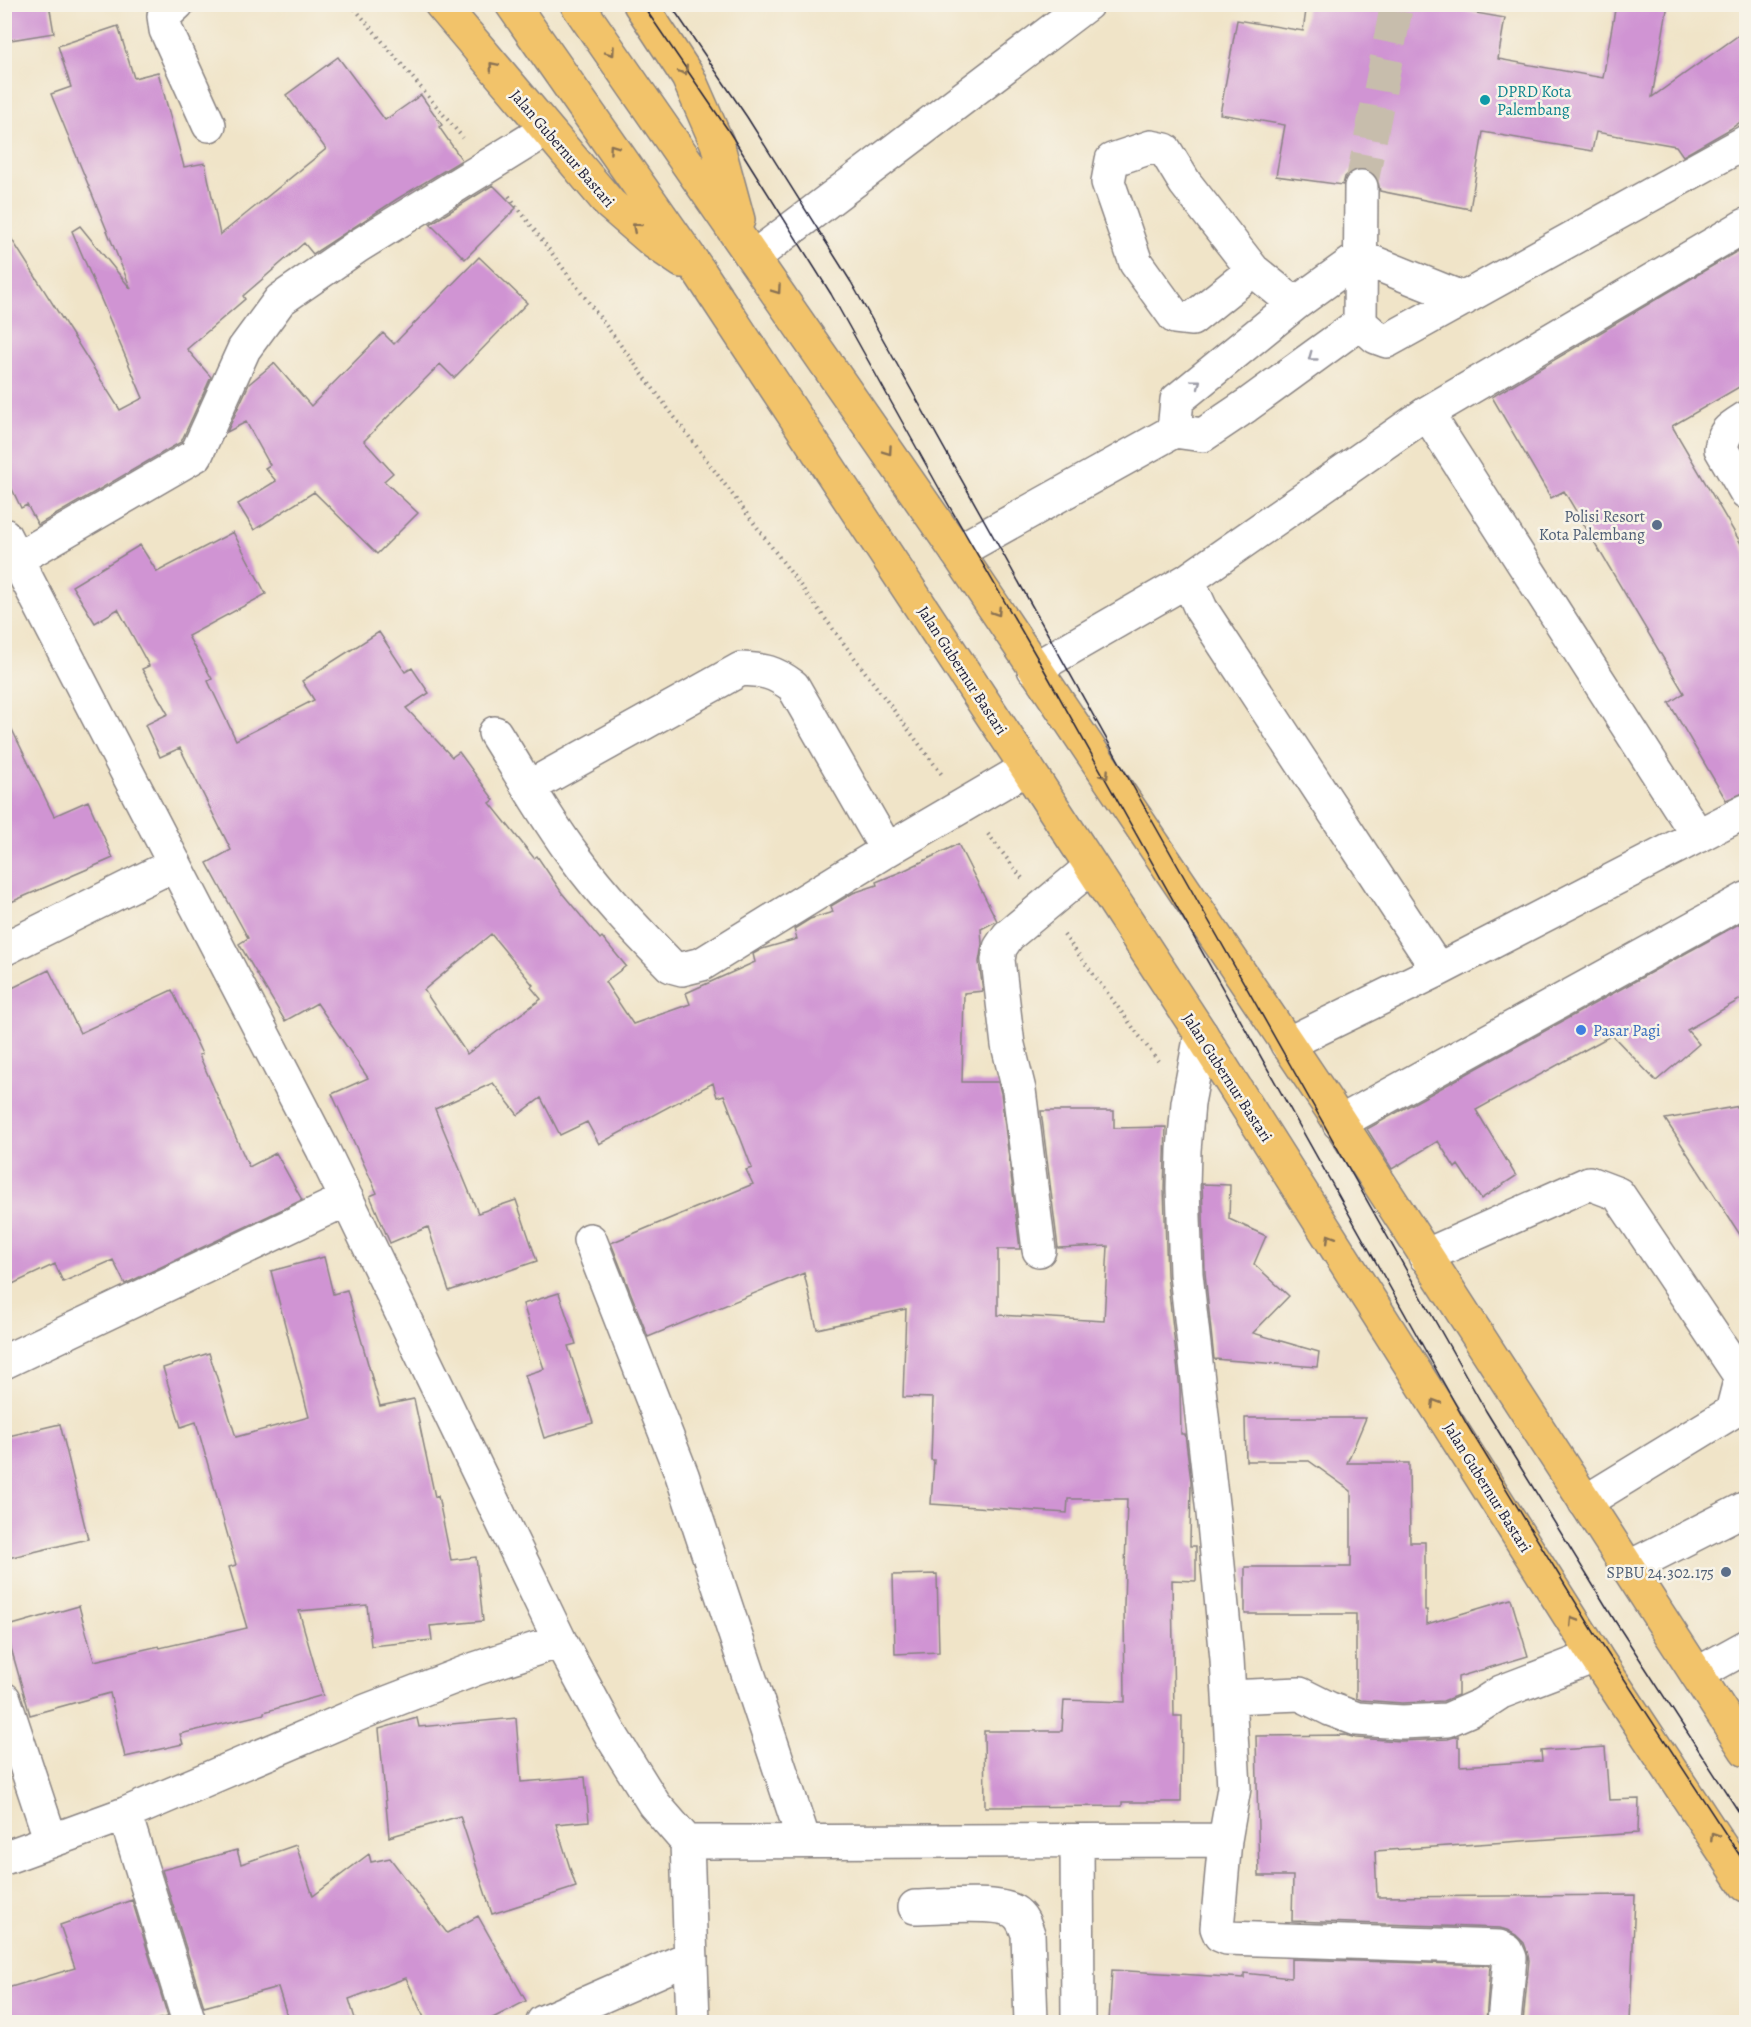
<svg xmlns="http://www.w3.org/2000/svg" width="1751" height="2027" font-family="Alegreya,serif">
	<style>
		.building { fill: #d094d3; fill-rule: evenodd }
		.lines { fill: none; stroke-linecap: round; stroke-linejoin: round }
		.minor-tunnel { stroke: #c7bdac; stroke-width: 33; stroke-dasharray: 33 16; stroke-linecap: butt }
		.minor-casing { stroke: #898382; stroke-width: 36 }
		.highway-casing { stroke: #898382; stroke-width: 36 }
		.path { stroke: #898382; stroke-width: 4; stroke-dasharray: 1.5 4.5; stroke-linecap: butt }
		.minor { stroke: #fff; stroke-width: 33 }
		.highway { stroke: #f2c36a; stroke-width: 33 }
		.tram { stroke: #22223b; stroke-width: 1.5 }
		.oneway { stroke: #8a7252 }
		.oneway2 { stroke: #9c9ca7 }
		.culture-dot { fill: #0f9aa8; stroke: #f7f3e8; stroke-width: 2 }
		.service-dot { fill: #5c6f8a; stroke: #f7f3e8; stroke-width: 2 }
		.shop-dot { fill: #3f7fe0; stroke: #f7f3e8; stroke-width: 2 }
		.labels { text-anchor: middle; stroke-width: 5; stroke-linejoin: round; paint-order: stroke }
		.culture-label { font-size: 16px; fill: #0d838f; stroke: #f7f3e8; text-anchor: start }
		.street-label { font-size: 16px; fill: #22223b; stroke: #f7f3e8 }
		.service-label { font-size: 16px; fill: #4e5e75; stroke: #f7f3e8; text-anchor: end }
		.shop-label { font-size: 16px; fill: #366cbe; stroke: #f7f3e8; text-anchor: start }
	</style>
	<rect width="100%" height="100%" fill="#f7f3e8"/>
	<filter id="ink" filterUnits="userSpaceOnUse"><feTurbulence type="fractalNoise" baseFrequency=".0167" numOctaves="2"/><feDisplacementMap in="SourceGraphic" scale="12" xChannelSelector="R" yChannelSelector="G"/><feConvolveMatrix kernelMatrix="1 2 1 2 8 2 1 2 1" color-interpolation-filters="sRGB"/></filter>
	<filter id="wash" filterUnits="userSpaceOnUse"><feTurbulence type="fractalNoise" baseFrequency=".008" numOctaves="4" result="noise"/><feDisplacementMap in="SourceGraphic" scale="24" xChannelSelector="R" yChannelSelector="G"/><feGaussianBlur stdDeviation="1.35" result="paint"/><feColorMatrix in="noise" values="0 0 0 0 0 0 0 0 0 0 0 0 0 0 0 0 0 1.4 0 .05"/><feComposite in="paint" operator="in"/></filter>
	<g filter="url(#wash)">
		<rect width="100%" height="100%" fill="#f0e4c8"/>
		<g id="blocks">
			<!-- building -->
			<path class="building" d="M 4,4 L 49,4 L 54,33 L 4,41 Z
				M 1307,4 L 1425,4 L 1505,18 L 1498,59 L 1603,78 L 1616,4 L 1668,4 L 1652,97 L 1746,30 L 1746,118 L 1730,129 L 1683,156 L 1676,146 L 1596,132 L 1592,151 L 1483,132 L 1470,209 L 1380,191 L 1377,177 L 1371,171 L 1362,168 L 1351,171 L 1345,177 L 1343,185 L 1276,176 L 1285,125 L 1220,114 L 1237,20 L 1303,31 Z
				M 118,26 L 134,78 L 158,72 L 184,167 L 205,163 L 220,235 L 326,149 L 286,95 L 338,57 L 385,120 L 421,95 L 442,125 L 439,127 L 462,160 L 397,199 L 313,254 L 304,243 L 243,296 L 245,299 L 187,349 L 211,377 L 181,442 L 38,525 L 27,505 L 21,508 L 4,472 L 4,227 L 120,410 L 143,398 L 72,231 L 80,226 L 131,289 L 51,94 L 71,87 L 58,46 Z
				M 493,185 L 516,208 L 465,259 L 430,224 Z
				M 1746,246 L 1746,383 L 1672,426 L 1746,552 L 1746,792 L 1726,800 L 1669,703 L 1684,693 L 1564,491 L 1551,498 L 1492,397 Z
				M 479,257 L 527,303 L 454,378 L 440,364 L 364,441 L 393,473 L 384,481 L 418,513 L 377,554 L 314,492 L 254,530 L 238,504 L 276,481 L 265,468 L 270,465 L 246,422 L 227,432 L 249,384 L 274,363 L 311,406 L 383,333 L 394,344 Z
				M 233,532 L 266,594 L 188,636 L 212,679 L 208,681 L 236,740 L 314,700 L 302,681 L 379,632 L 405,672 L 412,668 L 429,693 L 406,708 L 452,757 L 459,752 L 494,800 L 490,803 L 534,858 L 537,856 L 562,893 L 600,939 L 602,937 L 626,966 L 605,982 L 633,1024 L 690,1004 L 686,993 L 755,962 L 753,954 L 762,949 L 797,939 L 794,929 L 810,919 L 833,912 L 831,906 L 853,893 L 877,885 L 876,882 L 903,871 L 958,844 L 997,921 L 981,929 L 982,944 L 979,962 L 983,991 L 964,993 L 962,1082 L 998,1082 L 1001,1093 L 1020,1249 L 998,1249 L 998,1315 L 1104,1321 L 1108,1246 L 1058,1248 L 1041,1111 L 1114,1111 L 1114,1128 L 1166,1127 L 1164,1189 L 1167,1275 L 1180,1390 L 1181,1434 L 1185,1434 L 1191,1481 L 1190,1546 L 1196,1546 L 1196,1581 L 1172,1580 L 1174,1716 L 1182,1716 L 1181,1802 L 1122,1802 L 1122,1806 L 985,1807 L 984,1731 L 1062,1731 L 1064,1700 L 1125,1702 L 1124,1605 L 1127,1499 L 1068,1499 L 1067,1513 L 931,1504 L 934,1460 L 931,1460 L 933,1398 L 903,1397 L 906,1309 L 817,1329 L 804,1273 L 648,1337 L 611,1243 L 753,1184 L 746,1170 L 752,1168 L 724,1095 L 717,1097 L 713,1083 L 599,1144 L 587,1122 L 560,1135 L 541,1098 L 518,1115 L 493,1083 L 435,1109 L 478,1213 L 516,1200 L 537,1261 L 449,1291 L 428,1227 L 390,1243 L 370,1196 L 377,1193 L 332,1094 L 368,1078 L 317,1003 L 285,1021 L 239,944 L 248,938 L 207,863 L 231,850 L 180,748 L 160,757 L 145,725 L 168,714 L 142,669 L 149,666 L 118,609 L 95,623 L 72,586 L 140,545 L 157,572 ZM 491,934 L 533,985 L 531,987 L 541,999 L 467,1054 L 424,990 Z
				M 4,713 L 54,816 L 88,801 L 113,858 L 4,905 Z
				M 1746,920 L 1746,996 L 1687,1030 L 1699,1044 L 1656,1081 L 1612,1035 L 1476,1110 L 1516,1176 L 1481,1199 L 1458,1165 L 1455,1168 L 1438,1141 L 1392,1169 L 1367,1129 Z
				M 49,970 L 80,1033 L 172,990 L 202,1054 L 199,1055 L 249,1167 L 276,1153 L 302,1200 L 125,1284 L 113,1260 L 63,1282 L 55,1264 L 4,1288 L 4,992 Z
				M 1746,1105 L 1746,1244 L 1665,1119 Z
				M 1202,1184 L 1230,1185 L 1229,1219 L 1266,1236 L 1254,1264 L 1289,1296 L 1253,1333 L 1319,1352 L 1317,1367 L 1214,1359 L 1205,1273 Z
				M 324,1257 L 333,1294 L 347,1290 L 380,1406 L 414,1399 L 435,1497 L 438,1496 L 451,1560 L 476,1557 L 483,1621 L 430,1626 L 432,1640 L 371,1646 L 367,1605 L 299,1611 L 323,1695 L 264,1712 L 264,1714 L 180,1734 L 183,1744 L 125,1757 L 110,1693 L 30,1715 L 5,1627 L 79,1606 L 94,1661 L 159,1646 L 160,1648 L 247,1628 L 229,1567 L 236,1565 L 196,1422 L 181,1427 L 163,1368 L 209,1353 L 236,1437 L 309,1417 L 271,1271 Z
				M 559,1293 L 576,1344 L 568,1346 L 593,1423 L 544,1438 L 525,1375 L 544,1369 L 523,1304 Z
				M 1245,1418 L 1366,1418 L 1347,1463 L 1409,1463 L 1410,1542 L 1425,1542 L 1425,1610 L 1427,1610 L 1427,1624 L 1511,1599 L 1528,1656 L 1458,1677 L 1458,1695 L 1443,1701 L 1402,1703 L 1361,1700 L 1356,1698 L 1356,1614 L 1245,1614 L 1245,1567 L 1351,1567 L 1351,1491 L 1309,1461 L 1246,1461 Z
				M 60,1424 L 88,1539 L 4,1559 L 4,1437 Z
				M 937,1574 L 939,1652 L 895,1654 L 893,1575 Z
				M 417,1718 L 419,1727 L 516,1718 L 521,1782 L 585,1777 L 589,1821 L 556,1824 L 576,1887 L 492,1914 L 460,1816 L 389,1837 L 379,1729 Z
				M 1345,1735 L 1356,1738 L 1401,1741 L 1448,1739 L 1458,1736 L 1458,1747 L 1460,1747 L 1460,1766 L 1542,1761 L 1541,1751 L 1605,1747 L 1609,1800 L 1639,1799 L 1638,1833 L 1375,1851 L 1377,1897 L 1635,1895 L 1630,2022 L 1523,2022 L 1529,1960 L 1527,1951 L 1524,1943 L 1516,1935 L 1507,1930 L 1500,1928 L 1292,1921 L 1293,1876 L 1259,1876 L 1256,1736 Z
				M 296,1845 L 313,1896 L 369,1854 L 371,1862 L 390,1858 L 447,1933 L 478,1916 L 526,2001 L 485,2022 L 426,2022 L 406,1978 L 349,1999 L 356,2022 L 289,2022 L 278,1987 L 204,2007 L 162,1870 L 237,1850 L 241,1864 Z
				M 132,1900 L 168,2017 L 146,2022 L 4,2022 L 4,1989 L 75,1968 L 60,1925 Z
				M 1291,1959 L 1490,1965 L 1486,2022 L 1109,2022 L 1112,1970 L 1244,1978 L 1244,1973 L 1291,1978 Z"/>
		</g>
	</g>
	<g filter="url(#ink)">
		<use href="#blocks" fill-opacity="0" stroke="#898382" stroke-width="1.5"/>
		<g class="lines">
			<!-- minor-tunnel -->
			<path class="minor-tunnel" d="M 1361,187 L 1397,4"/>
			<!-- minor casing -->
			<g class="minor-casing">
				<path id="minor" d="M 177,4 L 164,16 L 166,30 L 209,125
					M 1361,187 L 1360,323 L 1376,337 L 1387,341 L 1746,142
					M 754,257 L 1087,4
					M 1360,257 L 1464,299
					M 1253,270 L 1192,319 L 1175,317 L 1136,263 L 1108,182 L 1112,160 L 1151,147 L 1165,150 L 1185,183 L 1253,270 L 1295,304
					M 1427,413 L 1698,836
					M 1746,418 C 1730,428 1724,430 1721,449 L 1746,492
					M 1174,431 L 1177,400 L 1295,304 L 1360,257
					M 4,535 L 323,1150 L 560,1641 L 611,1735 L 654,1804 L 687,1842 L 1225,1840
					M 957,552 L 1174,431 L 1203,435 L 1246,406 L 1360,323
					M 17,559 L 196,455 L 244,349 L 280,300 L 358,246 L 546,130
					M 1188,580 L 1201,609 L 1438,970
					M 1034,669 L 1188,580 L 1427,413 L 1746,225
					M 495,733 C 521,774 545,817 574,856 C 603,896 637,931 671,966 L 682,969 L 702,964 L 887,850 L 1027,768
					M 529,787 L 741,669 C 764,670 774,672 793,686 L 887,850
					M 4,949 L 175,864
					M 1201,1034 L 1188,1103 L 1184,1150 L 1183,1188 L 1186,1274 L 1213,1513 L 1227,1659 L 1234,1788 L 1225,1840 L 1217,1928 L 1220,1935 L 1227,1938 L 1499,1947 L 1507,1951 L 1510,1958 L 1504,2022
					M 1287,1044 L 1438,970 L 1746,811
					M 1339,1123 L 1746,899
					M 590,1240 L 682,1475 L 804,1841
					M 1039,1250 L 1019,1090 L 1008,1045 L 998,960 L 1000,948 L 1008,936 L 1091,867
					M 1425,1256 L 1589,1183 L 1618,1194 L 1741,1377 L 1732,1412 L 1585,1502
					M 4,1362 L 347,1199
					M 1628,1568 L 1746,1508
					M 1697,1674 L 1746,1647
					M 1229,1697 L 1300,1694 L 1330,1709 L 1357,1719 L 1402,1722 L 1447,1720 L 1481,1705 L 1501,1692 L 1595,1656
					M 4,1699 L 51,1841
					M 125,1814 L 189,2022
					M 1077,1841 L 1078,2022
					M 687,1842 L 693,2022
					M 4,1858 L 125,1814 L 366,1711 L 475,1669 L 560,1641
					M 915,1907 C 938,1907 995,1901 1013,1911 C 1022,1916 1025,1925 1028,1934 L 1031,2022
					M 543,2022 L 691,1957"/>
			</g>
			<!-- highway casing -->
			<g class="highway-casing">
				<path id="highway" d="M 441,4 L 610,204 L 654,242 L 682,261
					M 512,4 L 701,274 L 1027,768 L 1201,1034 L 1595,1656 L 1746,1885
					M 577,4 L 957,552 L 1328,1104 L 1746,1750
					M 640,4 L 688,77 L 717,143 L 738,220"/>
			</g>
			<!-- path -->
			<path class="path" d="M 351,4 L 463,138
				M 509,196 L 943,776
				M 988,834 L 1022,878
				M 1064,935 L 1158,1061"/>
			<!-- minor -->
			<use href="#minor" class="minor"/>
			<!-- highway -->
			<use href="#highway" class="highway"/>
			<!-- tram -->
			<path class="tram" d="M 642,4 L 728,130 L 831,294 L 944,497 L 1042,666 L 1466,1423 L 1595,1634 L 1746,1865
				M 670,4 L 747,117 L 851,282 L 1154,824 L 1486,1411 L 1615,1621 L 1746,1823"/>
		</g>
		<!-- one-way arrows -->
		<defs><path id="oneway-chevron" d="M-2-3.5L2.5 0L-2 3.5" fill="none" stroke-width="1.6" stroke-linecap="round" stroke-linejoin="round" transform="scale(1.5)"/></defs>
		<g class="oneway">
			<use href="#oneway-chevron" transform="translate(611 52) rotate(55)"/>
			<use href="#oneway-chevron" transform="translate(493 66) rotate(-130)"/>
			<use href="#oneway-chevron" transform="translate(684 71) rotate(58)"/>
			<use href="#oneway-chevron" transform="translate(613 148) rotate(-125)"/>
			<use href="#oneway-chevron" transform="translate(636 227) rotate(-139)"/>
			<use href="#oneway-chevron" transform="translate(777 290) rotate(55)"/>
			<use href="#oneway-chevron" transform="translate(888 451) rotate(55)"/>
			<use href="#oneway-chevron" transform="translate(997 612) rotate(57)"/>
			<use href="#oneway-chevron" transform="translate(1105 775) rotate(56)"/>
			<use href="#oneway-chevron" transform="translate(1330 1238) rotate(-122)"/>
			<use href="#oneway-chevron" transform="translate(1435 1403) rotate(-122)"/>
			<use href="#oneway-chevron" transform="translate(1573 1621) rotate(-122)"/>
			<use href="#oneway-chevron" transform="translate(1714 1836) rotate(-123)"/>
		</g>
		<g class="oneway2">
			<use href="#oneway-chevron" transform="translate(1312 357) rotate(144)"/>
			<use href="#oneway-chevron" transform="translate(1197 383) rotate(-39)"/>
		</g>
	</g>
	<!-- markers -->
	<circle class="culture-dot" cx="1485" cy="100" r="6"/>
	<g class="service-dot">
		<circle cx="1657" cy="525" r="6"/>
		<circle cx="1726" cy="1572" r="6"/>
	</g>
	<circle class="shop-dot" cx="1581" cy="1030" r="6"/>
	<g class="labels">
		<!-- culture labels -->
		<g class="culture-label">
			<text x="1497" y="97">DPRD Kota<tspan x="1497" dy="18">Palembang</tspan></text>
		</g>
		<!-- street labels -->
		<g class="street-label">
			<text transform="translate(563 148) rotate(49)" y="6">Jalan Gubernur Bastari</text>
			<text transform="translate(963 670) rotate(57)" y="6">Jalan Gubernur Bastari</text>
			<text transform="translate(1228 1077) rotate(57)" y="6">Jalan Gubernur Bastari</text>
			<text transform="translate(1488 1487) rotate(58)" y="6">Jalan Gubernur Bastari</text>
		</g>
		<!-- service labels -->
		<g class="service-label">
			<text x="1645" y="522">Polisi Resort<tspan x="1645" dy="18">Kota Palembang</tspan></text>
			<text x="1714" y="1578">SPBU 24.302.175</text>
		</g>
		<!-- shop labels -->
		<g class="shop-label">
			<text x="1593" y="1036">Pasar Pagi</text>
		</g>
	</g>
	<!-- margin -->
	<rect width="1751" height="2027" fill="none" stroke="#f7f3e8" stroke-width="24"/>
</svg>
